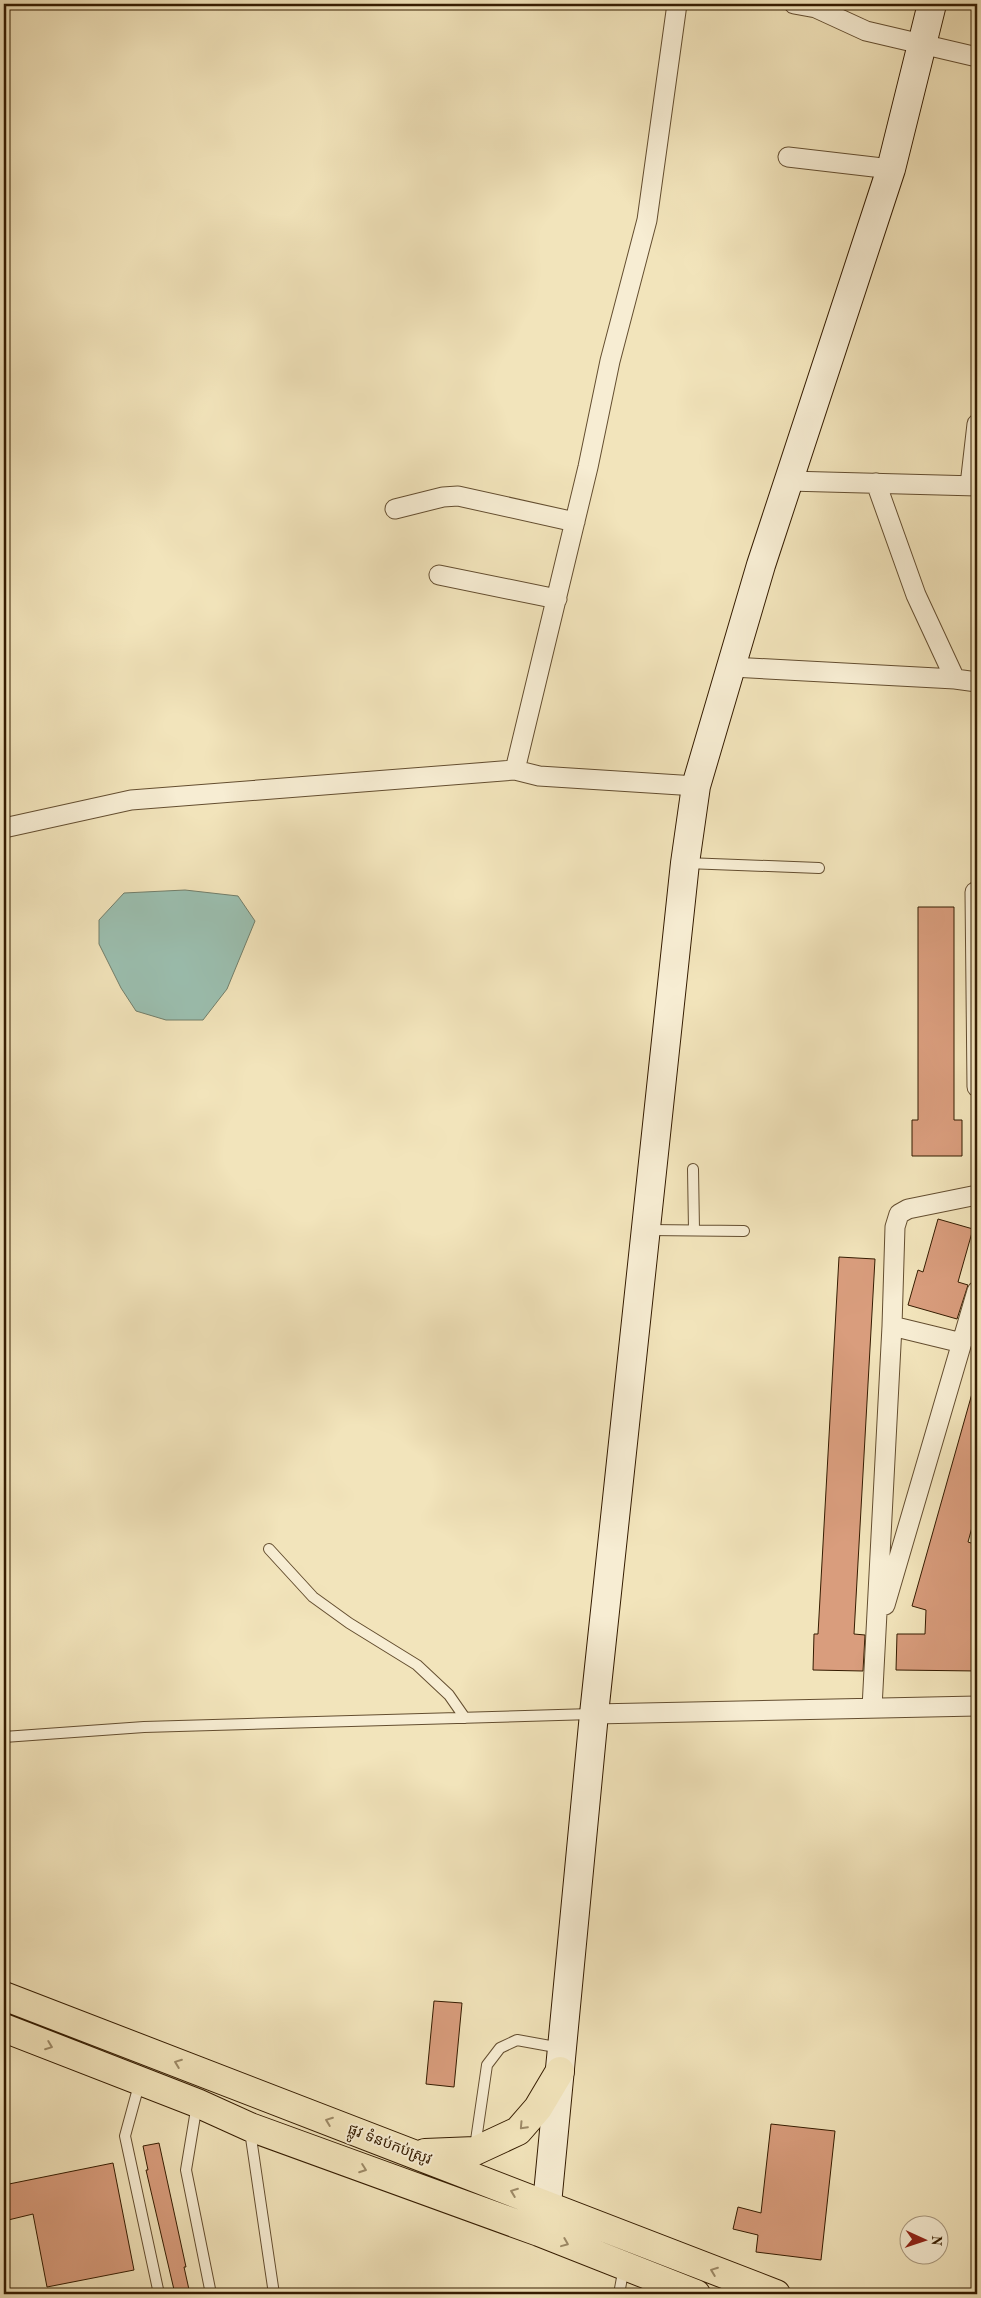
<svg xmlns="http://www.w3.org/2000/svg" width="981" height="2298" font-family="'Old Standard TT','Noto Sans Khmer',serif">
	<style>
		.water { fill: #9bbfb0; stroke: #727e6a }
		.building { fill: #d99d7d; stroke: #351c01 }
		.lines { fill: none; stroke-linecap: round; stroke-linejoin: round }
		.service-casing { stroke: #644e30; stroke-width: 12 }
		.minor-casing { stroke: #644e30; stroke-width: 21 }
		.secondary-casing { stroke: #351c01; stroke-width: 30 }
		.primary-casing { stroke: #351c01; stroke-width: 30 }
		.service { stroke: #f7edd3; stroke-width: 10 }
		.minor { stroke: #f7edd3; stroke-width: 19 }
		.secondary { stroke: #f7edd3; stroke-width: 28 }
		.primary { stroke: #f2e4bb; stroke-width: 28 }
		.oneway { stroke: #9d8a67 }
		.labels { text-anchor: middle; stroke-width: 4; stroke-linejoin: round; paint-order: stroke }
		.street-label { font-size: 15px; fill: #351c01; stroke: #f7edd3 }
	</style>
	<rect width="100%" height="100%" fill="#f2e4bb"/>
	<filter id="stains"><feTurbulence type="fractalNoise" baseFrequency=".004" numOctaves="4"/><feColorMatrix values="0 0 0 0 .2 0 0 0 0 .09 0 0 0 0 .02 0 0 0 .5 -.17"/></filter>
	<radialGradient id="worn" r=".72"><stop offset=".6" stop-color="#630" stop-opacity="0"/><stop offset="1" stop-color="#630" stop-opacity=".3"/></radialGradient>
	<!-- water -->
	<path class="water" d="M 185,890 L 238,896 L 255,921 L 227,989 L 203,1020 L 166,1020 L 136,1011 L 121,988 L 99,944 L 99,920 L 124,893 Z"/>
	<!-- building -->
	<path class="building" d="M 918,907 L 954,907 L 954,1120 L 962,1120 L 962,1156 L 912,1156 L 912,1120 L 918,1120 Z
		M 938,1219 L 973,1229 L 958,1282 L 968,1285 L 957,1319 L 908,1305 L 918,1270 L 923,1272 Z
		M 839,1257 L 875,1259 L 854,1634 L 865,1635 L 863,1671 L 813,1670 L 814,1634 L 818,1634 Z
		M 973,1390 L 977,1390 L 977,1509 L 968,1542 L 977,1545 L 977,1671 L 896,1670 L 897,1634 L 925,1634 L 926,1610 L 912,1606 Z
		M 434,2001 L 462,2003 L 454,2087 L 426,2084 Z
		M 771,2124 L 835,2131 L 821,2260 L 756,2252 L 758,2235 L 733,2229 L 738,2207 L 761,2213 Z
		M 159,2143 L 186,2267 L 184,2267 L 190,2294 L 175,2294 L 146,2170 L 148,2170 L 143,2146 Z
		M 113,2163 L 134,2270 L 47,2287 L 33,2214 L 4,2221 L 4,2185 Z"/>
	<g class="lines">
		<!-- service casing -->
		<g class="service-casing">
			<path id="service" d="M 686,863 L 819,868
				M 693,1169 L 694,1230
				M 648,1230 L 744,1231
				M 269,1549 L 313,1597 L 349,1623 L 417,1665 L 449,1695 L 465,1718
				M 4,1737 L 144,1727 L 592,1714
				M 140,2081 L 125,2136 L 159,2294
				M 197,2104 L 186,2170 L 211,2294
				M 250,2131 L 274,2294
				M 475,2147 L 487,2065 L 500,2048 L 517,2040 L 561,2048
				M 619,2294 L 624,2267"/>
		</g>
		<!-- minor casing -->
		<g class="minor-casing">
			<path id="minor" d="M 794,4 L 816,8 L 866,31 L 977,57
				M 788,157 L 891,169
				M 788,481 L 977,486
				M 876,483 L 916,595 L 955,679
				M 970,485 L 977,424
				M 395,509 L 443,497 L 458,496 L 575,522
				M 439,575 L 557,599
				M 732,667 L 955,679 L 977,682
				M 515,770 L 588,467 L 610,361 L 647,220 L 677,4
				M 4,828 L 131,800 L 515,770 L 539,776 L 696,786
				M 975,892 L 977,1087
				M 892,1326 L 962,1343
				M 885,1605 L 977,1291
				M 872,1708 L 892,1326 L 895,1227 L 899,1214 L 908,1209 L 977,1195
				M 594,1714 L 977,1706"/>
		</g>
		<!-- secondary casing -->
		<g class="secondary-casing">
			<path id="secondary" d="M 540,2228 L 547,2204 L 594,1714 L 685,863 L 696,786 L 761,565 L 891,169 L 932,4"/>
		</g>
		<!-- primary casing -->
		<g class="primary-casing">
			<path id="primary" d="M 4,1996 L 776,2294
				M 4,2028 L 197,2103 L 250,2127 L 539,2232 L 696,2294
				M 425,2153 L 475,2151 L 518,2131 L 538,2108 L 560,2071"/>
		</g>
		<!-- service -->
		<use href="#service" class="service"/>
		<!-- minor -->
		<use href="#minor" class="minor"/>
		<!-- secondary -->
		<use href="#secondary" class="secondary"/>
		<!-- primary -->
		<use href="#primary" class="primary"/>
	</g>
	<!-- one-way arrows -->
	<defs><path id="oneway-chevron" d="M-2-3.5L2.5 0L-2 3.5" fill="none" stroke-width="1.6" stroke-linecap="round" stroke-linejoin="round" transform="scale(1.25)"/></defs>
	<g class="oneway">
		<use href="#oneway-chevron" transform="translate(49 2046) rotate(21)"/>
		<use href="#oneway-chevron" transform="translate(178 2063) rotate(-159)"/>
		<use href="#oneway-chevron" transform="translate(329 2121) rotate(-159)"/>
		<use href="#oneway-chevron" transform="translate(523 2126) rotate(133)"/>
		<use href="#oneway-chevron" transform="translate(363 2169) rotate(20)"/>
		<use href="#oneway-chevron" transform="translate(514 2192) rotate(-159)"/>
		<use href="#oneway-chevron" transform="translate(565 2243) rotate(22)"/>
		<use href="#oneway-chevron" transform="translate(714 2271) rotate(-159)"/>
	</g>
	<g class="labels">
		<!-- street labels -->
		<g class="street-label">
			<text transform="translate(390 2144) rotate(21)" y="5">ផ្លូវ ទំនប់កប់ស្រូវ</text>
		</g>
	</g>
	<!-- margin -->
	<rect width="981" height="2298" fill="none" stroke="#f2e4bb" stroke-width="20"/>
	<rect x="5" y="5" width="971" height="2288" fill="none" stroke="#351c01" stroke-width="2.5"/>
	<rect x="10" y="10" width="961" height="2278" fill="none" stroke="#351c01"/>
	<!-- north arrow -->
	<g transform="translate(924 2240) rotate(93)"><circle r="24" fill="#f7edd3" stroke="#a9997f"/>
	<path d="M0-4L9 19L0 12L-9 19Z" fill="#8f2418"/>
	<text y="-8" font-size="14" font-weight="bold" text-anchor="middle" fill="#351c01">N</text>
	</g>
	<rect width="100%" height="100%" filter="url(#stains)"/>
	<rect width="100%" height="100%" fill="url(#worn)"/>
</svg>
